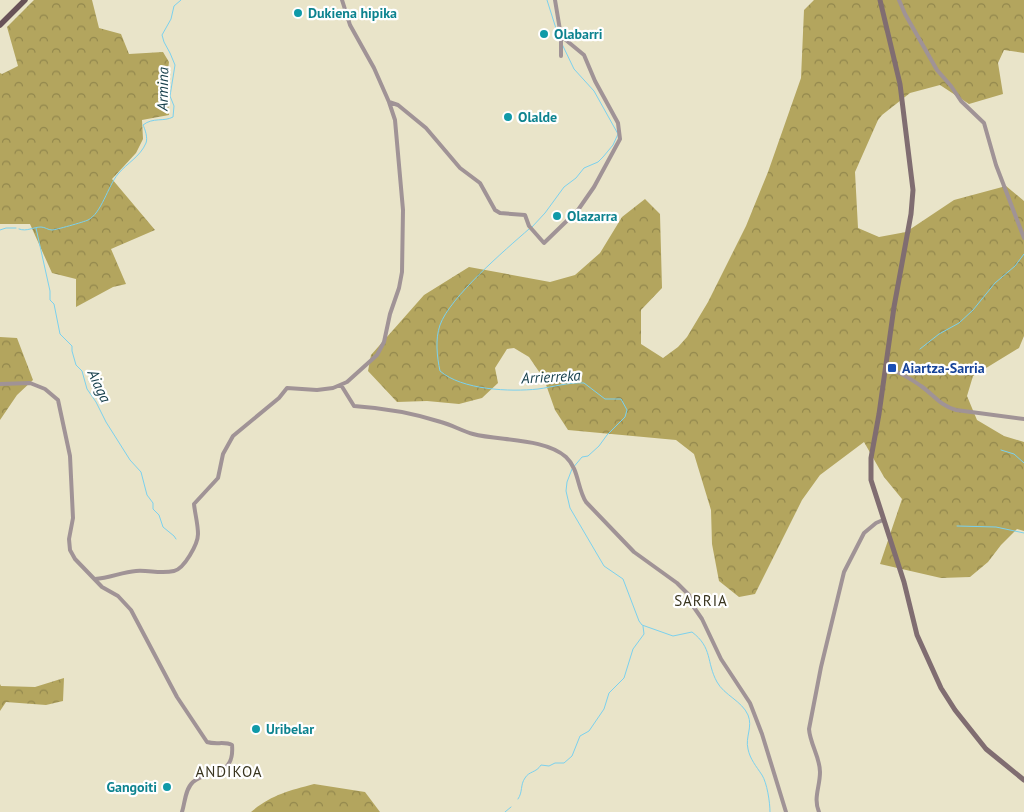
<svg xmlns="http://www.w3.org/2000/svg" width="1024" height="812" font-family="'PT Sans',sans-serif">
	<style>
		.forest { fill: url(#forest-crowns) }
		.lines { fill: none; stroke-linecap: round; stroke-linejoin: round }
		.stream { stroke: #7bd1ee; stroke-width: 1 }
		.street { stroke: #a09396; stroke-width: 4 }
		.secondary { stroke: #806d71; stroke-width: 5 }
		.primary { stroke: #685258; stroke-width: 5.5 }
		.culture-dot { fill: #0f9aa8; stroke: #fff; stroke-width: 2 }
		.transit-dot { fill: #1a4fb4; stroke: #fff; stroke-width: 2 }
		.labels { text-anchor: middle; stroke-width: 4.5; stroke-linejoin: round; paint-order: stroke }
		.culture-label { font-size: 14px; font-weight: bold; fill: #0d838f; stroke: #fff; text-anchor: start }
		.transit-label { font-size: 14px; font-weight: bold; fill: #164399; stroke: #fff; text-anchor: start }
		.water-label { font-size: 15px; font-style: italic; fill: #19414d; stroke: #fff }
		.neighbourhood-label { font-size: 15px; letter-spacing: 1px; fill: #38341e; stroke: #fff }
	</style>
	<defs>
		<pattern id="forest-crowns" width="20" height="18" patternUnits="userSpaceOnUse" patternTransform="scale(1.25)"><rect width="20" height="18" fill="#b3a55e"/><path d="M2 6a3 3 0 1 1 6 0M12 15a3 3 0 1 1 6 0" fill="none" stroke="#92874d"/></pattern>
	</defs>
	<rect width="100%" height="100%" fill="#e9e4c9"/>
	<!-- forest -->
	<path class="forest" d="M 34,0 L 92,0 L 99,28 L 121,34 L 129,54 L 163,52 L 169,62 L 167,77 L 169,115 L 142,120 L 143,139 L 136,153 L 112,179 L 155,230 L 111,249 L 126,284 L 113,287 L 76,307 L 76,279 L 52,273 L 30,224 L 0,224 L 0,73 L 2,74 L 18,66 L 7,27 Z
		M 814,0 L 1024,0 L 1024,53 L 1004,50 L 998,63 L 1003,94 L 969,104 L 940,85 L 910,93 L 882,115 L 878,120 L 855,172 L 858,228 L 879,237 L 906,232 L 954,200 L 1006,186 L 1024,201 L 1024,336 L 1019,348 L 973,376 L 967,396 L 977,420 L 1004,436 L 1024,442 L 1024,531 L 1017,529 L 1001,545 L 988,562 L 970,577 L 941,578 L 880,564 L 902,499 L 884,477 L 864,442 L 820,475 L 802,500 L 755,594 L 739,597 L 719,581 L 712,544 L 711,510 L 694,454 L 676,440 L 568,430 L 555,410 L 544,379 L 529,357 L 514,348 L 507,349 L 495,368 L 498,383 L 482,398 L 459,404 L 427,401 L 397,402 L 368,371 L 371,355 L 424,295 L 469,267 L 550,282 L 575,275 L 600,253 L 622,217 L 645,199 L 660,214 L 662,288 L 641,310 L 641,344 L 663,358 L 678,347 L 687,337 L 708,302 L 746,226 L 768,172 L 801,78 L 804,10 Z
		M 0,337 L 17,338 L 33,380 L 17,395 L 0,420 Z
		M 64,678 L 63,701 L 46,705 L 6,702 L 0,711 L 0,684 L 1,686 L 35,687 Z
		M 314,784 L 365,792 L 380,812 L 251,812 C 271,795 288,791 314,784 Z"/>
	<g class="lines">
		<!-- stream -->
		<path class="stream" d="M 547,0 L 559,38
			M 532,227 L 545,213 L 564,187 L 576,178 L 584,168 L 598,162 L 603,157 L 613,145 L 618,134 L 594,91 L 574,69 L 562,44
			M 36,228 L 50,291 L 50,300 L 54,304 L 60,334 L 72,346 L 72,351 L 76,365 L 82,371 L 87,389 L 96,402 L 106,422 L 130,460 L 141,472 L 147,495 L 153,503 L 153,509 L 159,515 L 163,527 L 174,536 L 176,539
			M 19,229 C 27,232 33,227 41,227 C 45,227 48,230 52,230 C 55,230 84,222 88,220 C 101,214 108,186 118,174 C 127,163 140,157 146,143 C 148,138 145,129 143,125 C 153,117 164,122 173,117 L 174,106 L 170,96 L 175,65 L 170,53 L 164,42 L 162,35 L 171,19 L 174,6 L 181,0
			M 529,229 C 505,250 450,297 440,325 C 435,339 437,357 440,371 C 462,390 510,392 538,389 C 553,387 569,382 584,383 L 605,399 L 621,399 L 627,410 L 625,417 L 607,435 L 599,446 L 588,456 L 582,457 L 572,469 L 567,482 L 566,491 L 570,508 L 604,566 L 623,579 L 639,621 L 642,625 L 673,636 L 692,632 C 713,648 706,662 717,682 C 724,695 742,701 748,715 C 753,727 745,737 748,749 C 750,759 756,766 762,775 C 767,783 770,802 770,812
			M 0,230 L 6,228 L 16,228
			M 920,349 L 939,334 L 959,323 L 973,310 L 995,283 L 1015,266 L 1024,254
			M 1001,450 L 1014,454 L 1024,463
			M 957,526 L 996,527 L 1024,533
			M 518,799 C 523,792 520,785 525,778 C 529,771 536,773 541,765 L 549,766 L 555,763 L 564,763 L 572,756 L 580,736 L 589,731 L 604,709 L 609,693 L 624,678 L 633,649 L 644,634 L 643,626
			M 505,812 L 511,807"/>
		<!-- street -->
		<path class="street" d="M 899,0 L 905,14 L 937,70 L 951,86 L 961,101 L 984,123 L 996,165 L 1024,238
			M 561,56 L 561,36
			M 389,102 L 398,105 L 426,128 L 460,168 L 480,183 L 495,210 L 500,213 L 525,215 L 529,226 L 544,243 L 578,210 L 594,187 L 620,139 L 618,123 L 595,81 L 584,55 L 561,36 L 555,0
			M 886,367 C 898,372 910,378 921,386 C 934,395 939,405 956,410 L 1024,419
			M 0,384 L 30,383 L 45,389 L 58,400 L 70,456 L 73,518 L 69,539 L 70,550 L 75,559 L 102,587 L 118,596 L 131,610 L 177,697 L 207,742 C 216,745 225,741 232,745 C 235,778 208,769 193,782 C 185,789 185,803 182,812
			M 341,385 L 354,406 C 383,408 413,413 441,422 C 452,425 462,431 473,434 C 500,441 545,438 566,457 C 579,469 577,488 586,502 L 634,552 L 677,583 L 689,595 L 693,606 L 702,619 L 721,659 L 750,703 L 762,734 L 786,812
			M 95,579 C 110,578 122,572 136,571 C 149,570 161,574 174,571 C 184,569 198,544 198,534 C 198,524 195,514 194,504 L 218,478 L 223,454 L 233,436 L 279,398 L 287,388 L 317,390 L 333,388 L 347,382 L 377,355 L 384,342 L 390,314 L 399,288 L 402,272 L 403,210 L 395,120 L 389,102 L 374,68 L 350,25 L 342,0
			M 819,812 C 813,798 820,787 820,772 C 820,757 810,744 809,729 L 821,667 L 844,572 L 864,533 L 876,523 L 883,520"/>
		<!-- secondary -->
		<path class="secondary" d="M 880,0 L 900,84 L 913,190 L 911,214 L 894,307 L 879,414 L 871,458 L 871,480 L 904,582 L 917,635 L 941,688 L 955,710 L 986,749 L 1024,780"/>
		<!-- primary -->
		<path class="primary" d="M 0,25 L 25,0"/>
	</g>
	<!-- markers -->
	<g class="culture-dot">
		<circle cx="298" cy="13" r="5"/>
		<circle cx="544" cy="34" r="5"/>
		<circle cx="508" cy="117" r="5"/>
		<circle cx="557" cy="216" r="5"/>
		<circle cx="256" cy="729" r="5"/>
		<circle cx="167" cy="787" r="5"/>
	</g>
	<rect class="transit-dot" x="887" y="363" width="10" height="10" rx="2.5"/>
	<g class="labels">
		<!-- culture labels -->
		<g class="culture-label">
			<text x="308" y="18">Dukiena hipika</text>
			<text x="554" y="39">Olabarri</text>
			<text x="518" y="122">Olalde</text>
			<text x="567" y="221">Olazarra</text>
			<text x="266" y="734">Uribelar</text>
			<text x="157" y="792" text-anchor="end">Gangoiti</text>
		</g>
		<!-- transit labels -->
		<g class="transit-label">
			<text x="902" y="373">Aiartza-Sarria</text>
		</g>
		<!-- water labels -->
		<g class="water-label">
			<text transform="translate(163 89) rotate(-89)" y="5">Armina</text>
			<text transform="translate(551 377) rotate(-3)" y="5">Arrierreka</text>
			<text transform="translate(99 386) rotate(65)" y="5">Aiaga</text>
		</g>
		<!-- neighbourhood labels -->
		<g class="neighbourhood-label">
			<text x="701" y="606">SARRIA</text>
			<text x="229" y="777">ANDIKOA</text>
		</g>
	</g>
</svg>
